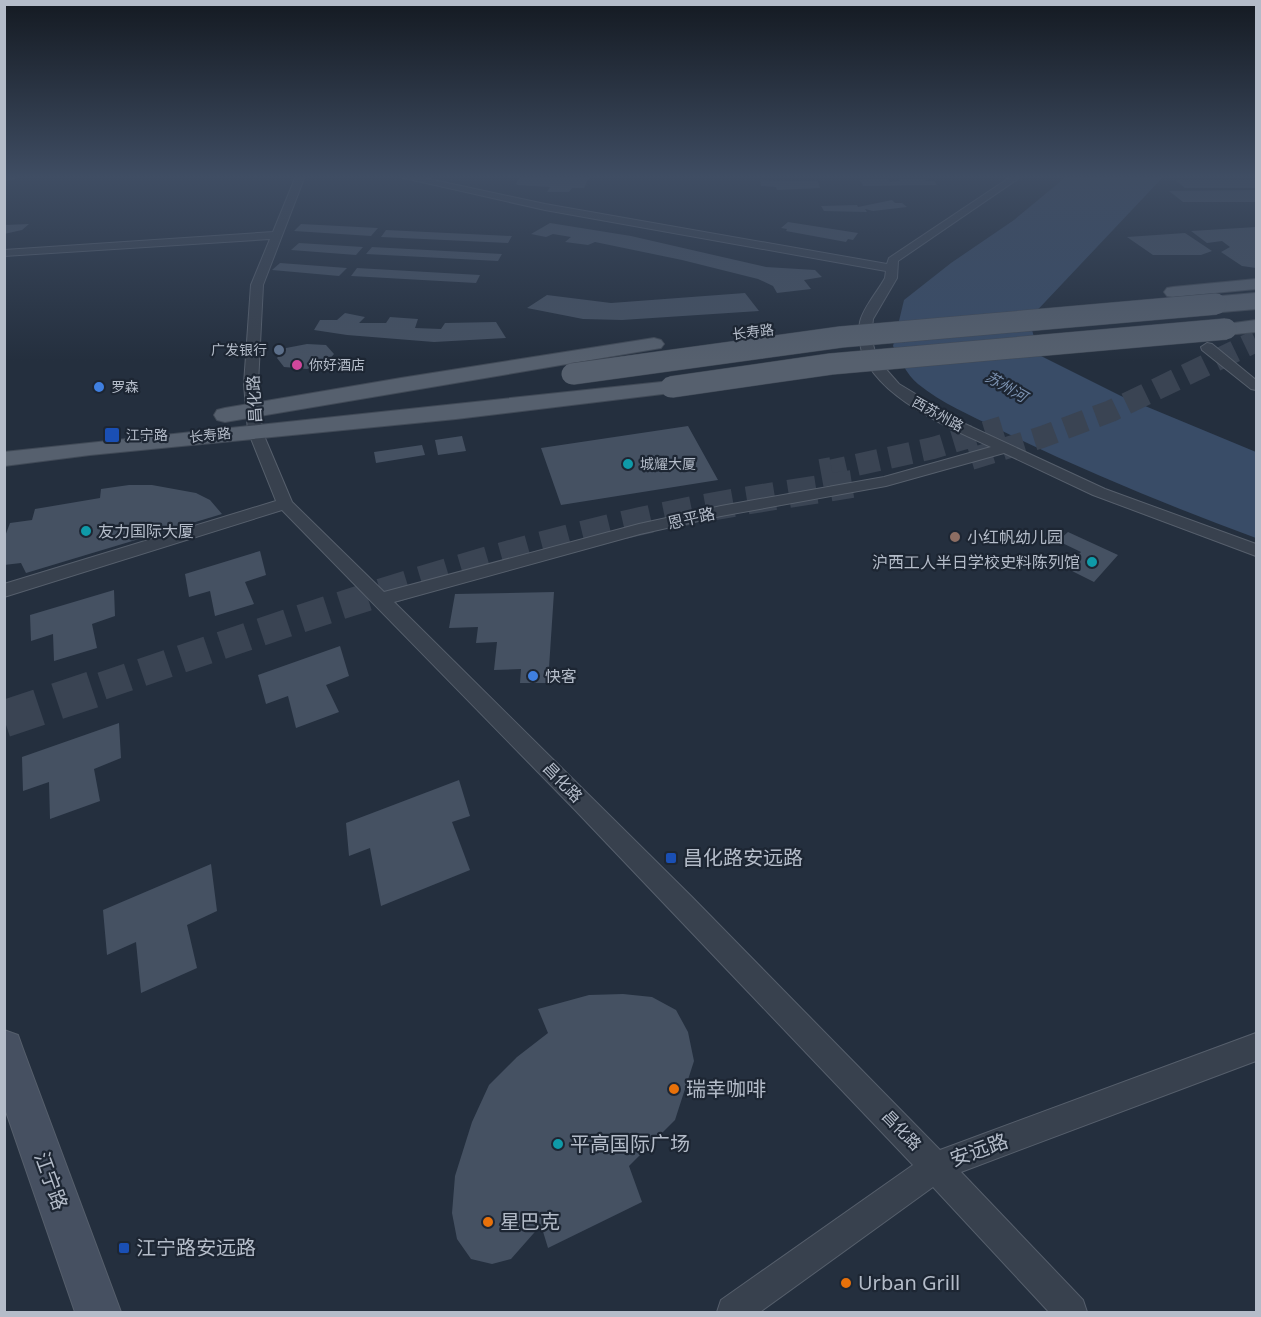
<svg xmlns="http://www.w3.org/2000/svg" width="1261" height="1317" font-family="'Noto Sans','Noto Sans SC',sans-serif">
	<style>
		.water { fill: #394c67 }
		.building { fill: #455162 }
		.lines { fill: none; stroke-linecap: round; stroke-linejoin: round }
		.trunk-tunnel-far2 { stroke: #3a4453; stroke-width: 22; stroke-dasharray: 22 11; stroke-linecap: butt }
		.trunk-tunnel-far1 { stroke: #3a4453; stroke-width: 28; stroke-dasharray: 28 14; stroke-linecap: butt }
		.trunk-tunnel { stroke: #3a4453; stroke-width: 37; stroke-dasharray: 37 19; stroke-linecap: butt }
		.minor-casing { stroke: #565f6c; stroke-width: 2 }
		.secondary-casing { stroke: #565f6c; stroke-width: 2 }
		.primary-casing { stroke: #414a57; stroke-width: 2 }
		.minor { fill: #38414e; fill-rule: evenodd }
		.secondary { fill: #465061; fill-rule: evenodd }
		.primary { fill: #56606e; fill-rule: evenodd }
		.primary-bridge-far1-casing { stroke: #414a57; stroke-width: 18; stroke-linecap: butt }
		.primary-bridge-casing { stroke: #414a57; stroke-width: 22; stroke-linecap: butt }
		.primary-bridge-far1 { stroke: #56606e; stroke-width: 16 }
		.primary-bridge { stroke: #56606e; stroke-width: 21 }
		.service-dot { fill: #5c6f8a; stroke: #1d2633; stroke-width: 2 }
		.hotel-dot { fill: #d1479c; stroke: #1d2633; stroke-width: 2 }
		.shop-dot { fill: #3f7fe0; stroke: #1d2633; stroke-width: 2 }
		.transit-dot { fill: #1a4fb4; stroke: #1d2633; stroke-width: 2 }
		.culture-dot { fill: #0f9aa8; stroke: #1d2633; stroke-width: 2 }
		.education-dot { fill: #8d6e63; stroke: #1d2633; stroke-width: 2 }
		.food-dot { fill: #e8710a; stroke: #1d2633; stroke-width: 2 }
		.labels { text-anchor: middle; stroke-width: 4.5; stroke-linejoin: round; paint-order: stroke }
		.far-street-label { font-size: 14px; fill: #b4bcc9; stroke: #1d2633 }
		.far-poi-label { font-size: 14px; fill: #b4bcc9; stroke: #1d2633; text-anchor: start }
		.far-water-label { font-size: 15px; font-style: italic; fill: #7c92b1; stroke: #1d2633 }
		.street-label { font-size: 16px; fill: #b4bcc9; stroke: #1d2633 }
		.poi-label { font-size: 16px; fill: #b4bcc9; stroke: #1d2633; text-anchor: start }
		.near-poi-label { font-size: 20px; fill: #b4bcc9; stroke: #1d2633; text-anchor: start }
		.near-street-label { font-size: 20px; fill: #b4bcc9; stroke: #1d2633 }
	</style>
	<rect width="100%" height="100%" fill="#242f3e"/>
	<!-- water -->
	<path class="water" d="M 1067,176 L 1164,176 L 1029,319 L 1039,355 L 1121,396 L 1256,452 L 1256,538 C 1169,506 1082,470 998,429 C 972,416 941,403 918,384 C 906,374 900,359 893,346 L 904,300 L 951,263 L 1014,220 Z"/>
	<!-- building -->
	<path class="building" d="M 521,176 L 590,176 L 584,188 L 572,188 L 569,192 L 547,192 L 550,187 L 517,185 L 516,183 Z
		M 888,179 L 890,182 L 900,181 L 898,179 L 925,179 L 926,181 L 934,181 L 937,185 L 863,186 L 860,180 Z
		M 760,180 L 818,181 L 820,188 L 777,190 L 776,187 L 761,186 Z
		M 1175,180 L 1256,180 L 1256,188 L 1185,188 Z
		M 1256,190 L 1256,202 L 1183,202 L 1169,191 Z
		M 892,200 L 895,203 L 902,203 L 907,207 L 873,211 L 865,209 L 867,212 L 824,211 L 821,206 L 857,205 L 858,207 Z
		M 788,222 L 858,233 L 853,240 L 848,239 L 846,242 L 786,231 L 787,229 L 781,228 Z
		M 550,223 L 631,236 L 766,267 L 815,270 L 822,277 L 804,280 L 811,289 L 777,293 L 773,286 L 758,279 L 682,260 L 595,242 L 588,245 L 565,242 L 571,237 L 553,234 L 546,237 L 531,234 Z
		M 29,224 L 22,230 L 4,234 L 4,225 Z
		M 301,224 L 378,228 L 371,236 L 294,231 Z
		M 1256,227 L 1256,268 L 1242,266 L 1221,252 L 1230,247 L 1222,241 L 1207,243 L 1191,231 Z
		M 386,230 L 512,236 L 508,243 L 381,237 Z
		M 1185,233 L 1212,251 L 1201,255 L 1153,255 L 1127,237 Z
		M 299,243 L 363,247 L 356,255 L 291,250 Z
		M 372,247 L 502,254 L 498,261 L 366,254 Z
		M 280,263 L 347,268 L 339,276 L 272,270 Z
		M 357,268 L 480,275 L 476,283 L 351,276 Z
		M 745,293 L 759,311 L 622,320 L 583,319 L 527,308 L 547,295 L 611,303 Z
		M 345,313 L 365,317 L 359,323 L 386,323 L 390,317 L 418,319 L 415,328 L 441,329 L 445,323 L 496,322 L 506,338 L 434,342 L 347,335 L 314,330 L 320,320 L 337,320 Z
		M 307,344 L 326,345 L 334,354 L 326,363 L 307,369 L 284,367 L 277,358 L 286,348 Z
		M 688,426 L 718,480 L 561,505 L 541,448 Z
		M 462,436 L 466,451 L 438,455 L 435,440 Z
		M 422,445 L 425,455 L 376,463 L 374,452 Z
		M 129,485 L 152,485 L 196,493 L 210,500 L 222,514 L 26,573 L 21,563 L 4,565 L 4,539 L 10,523 L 32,520 L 35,509 L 100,498 L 101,489 Z
		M 1068,532 L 1118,555 L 1094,582 L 1066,568 L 1081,552 L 1058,541 Z
		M 260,551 L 266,575 L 245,582 L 254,604 L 215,616 L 210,591 L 189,597 L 185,574 Z
		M 114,590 L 115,616 L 92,624 L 97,648 L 54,661 L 53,634 L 31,641 L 30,615 Z
		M 554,592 L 548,683 L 520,683 L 521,669 L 494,670 L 497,642 L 476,643 L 478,627 L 449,628 L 455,594 Z
		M 340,646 L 349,676 L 326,685 L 339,712 L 296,728 L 288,696 L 266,704 L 258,675 Z
		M 119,723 L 121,758 L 94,769 L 100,801 L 50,819 L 49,782 L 23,791 L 22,757 Z
		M 459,780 L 470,816 L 452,822 L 470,870 L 381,906 L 370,848 L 349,856 L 346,823 Z
		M 211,864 L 217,911 L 187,925 L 197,968 L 141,993 L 136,942 L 107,955 L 103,910 Z
		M 623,994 L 652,997 L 676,1010 L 688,1032 L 694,1061 L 675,1120 L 629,1166 L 642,1202 L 548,1248 L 541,1225 L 511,1259 L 492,1264 L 471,1259 L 457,1239 L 452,1213 L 455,1176 L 472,1122 L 489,1085 L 517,1057 L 548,1033 L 538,1009 L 589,995 Z"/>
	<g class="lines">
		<!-- trunk-tunnel-far2 -->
		<path class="trunk-tunnel-far2" d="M 971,459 L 1042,437 L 1111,411 L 1256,341
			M 825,472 L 933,448 L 1002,427"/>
		<!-- trunk-tunnel-far1 -->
		<path class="trunk-tunnel-far1" d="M 821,473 L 832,471
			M 102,686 C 279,626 458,562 641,521 C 711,505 782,495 852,484"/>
		<!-- trunk-tunnel -->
		<path class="trunk-tunnel" d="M 4,719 L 106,685"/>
		<!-- minor casing -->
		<g class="minor-casing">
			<path id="minor" d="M 4,176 L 22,176 L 4,180 Z
				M 296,176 L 305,176 L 263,285 L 258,384 L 262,431 L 292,502 L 384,592 L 639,524 L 721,506 L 884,477 L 991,447 C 944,425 848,387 860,322 C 863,308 878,291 885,278 L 886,271 L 545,210 L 395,176 L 415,176 L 545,204 L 887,264 L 889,258 L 1012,176 L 1022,176 L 898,261 L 897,278 L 873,319 L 871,337 L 877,359 L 899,384 L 965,424 L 1105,489 L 1256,544 L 1256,556 L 1093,495 L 1004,453 L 886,486 L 721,516 L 640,534 L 394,602 L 691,896 L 940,1150 L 1256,1033 L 1256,1061 L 961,1172 L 1083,1300 L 1087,1312 L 1049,1312 L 933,1187 L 760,1312 L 717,1312 L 721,1300 L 913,1165 L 576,811 L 282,510 L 4,597 L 4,584 L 276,501 L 248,431 L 244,384 L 251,285 L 270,239 L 4,256 L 4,250 L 273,232 Z
				M 1207,343 L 1212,344 L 1256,380 L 1256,390 L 1251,389 L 1202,350 L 1201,347 Z"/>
		</g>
		<!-- secondary casing -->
		<g class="secondary-casing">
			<path id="secondary" d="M 4,1030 L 18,1035 L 23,1049 L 121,1312 L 75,1312 L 4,1106 Z"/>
		</g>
		<!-- primary casing -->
		<g class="primary-casing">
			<path id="primary" d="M 1256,279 L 1256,289 L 1173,297 L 1167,296 L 1164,292 L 1167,288 L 1173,287 Z
				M 1256,320 L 1256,332 L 1226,335 L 1219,333 L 1216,329 L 1219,325 Z
				M 654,338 L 661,340 L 664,344 L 661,348 L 225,422 L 217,420 L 214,415 L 217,410 L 225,408 L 401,378 Z
				M 671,381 L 679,382 L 682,387 L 679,392 L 456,419 L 90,455 L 4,466 L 4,452 Z"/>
		</g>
		<!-- minor -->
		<use href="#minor" class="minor"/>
		<!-- secondary -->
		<use href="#secondary" class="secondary"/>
		<!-- primary -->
		<use href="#primary" class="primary"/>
		<!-- primary-bridge-far1 casing -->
		<g class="primary-bridge-far1-casing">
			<path id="primary-bridge-far1" d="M 1198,306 L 1256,301"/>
		</g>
		<!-- primary-bridge casing -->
		<g class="primary-bridge-casing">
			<path id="primary-bridge" d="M 572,374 L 841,337 L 1216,304
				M 671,387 L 831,364 L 1226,329"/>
		</g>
		<!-- primary-bridge-far1 -->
		<use href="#primary-bridge-far1" class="primary-bridge-far1"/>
		<!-- primary-bridge -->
		<use href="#primary-bridge" class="primary-bridge"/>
	</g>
	<!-- sky -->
	<linearGradient id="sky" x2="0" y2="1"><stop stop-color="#141a22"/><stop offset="0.49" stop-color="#3f4d63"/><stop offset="1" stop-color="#3f4d63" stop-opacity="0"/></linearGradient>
	<rect width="1261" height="361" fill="url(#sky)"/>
	<!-- markers -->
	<circle class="service-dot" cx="279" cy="350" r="6"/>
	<circle class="hotel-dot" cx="297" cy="365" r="6"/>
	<g class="shop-dot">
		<circle cx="99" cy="387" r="6"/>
		<circle cx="533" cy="676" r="6"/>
	</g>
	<g class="transit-dot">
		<rect x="104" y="427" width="16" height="16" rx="3"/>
		<rect x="665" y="852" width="12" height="12" rx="3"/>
		<rect x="118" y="1242" width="12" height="12" rx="3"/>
	</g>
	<g class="culture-dot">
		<circle cx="628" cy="464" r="6"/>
		<circle cx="86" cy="531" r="6"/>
		<circle cx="1092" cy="562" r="6"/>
		<circle cx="558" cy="1144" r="6"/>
	</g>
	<circle class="education-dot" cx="955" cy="537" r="6"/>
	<g class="food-dot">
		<circle cx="674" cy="1089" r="6"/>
		<circle cx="488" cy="1222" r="6"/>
		<circle cx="846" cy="1283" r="6"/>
	</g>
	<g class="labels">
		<!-- far-street labels -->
		<g class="far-street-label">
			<text transform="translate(753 332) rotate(-7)" y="5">长寿路</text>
			<text transform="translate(938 414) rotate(29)" y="5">西苏州路</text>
			<text transform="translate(210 435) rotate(-6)" y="5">长寿路</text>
		</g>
		<!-- far-poi labels -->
		<g class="far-poi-label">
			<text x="267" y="355" text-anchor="end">广发银行</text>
			<text x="309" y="370">你好酒店</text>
			<text x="111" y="392">罗森</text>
			<text x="126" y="440">江宁路</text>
			<text x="640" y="469">城耀大厦</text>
		</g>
		<!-- far-water labels -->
		<g class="far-water-label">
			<text transform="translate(1006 387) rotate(30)" y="5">苏州河</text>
		</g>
		<!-- street labels -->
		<g class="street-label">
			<text transform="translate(254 399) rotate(-93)" y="6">昌化路</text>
			<text transform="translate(691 518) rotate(-13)" y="6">恩平路</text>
			<text transform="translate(563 782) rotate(46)" y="6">昌化路</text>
			<text transform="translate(902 1130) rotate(46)" y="6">昌化路</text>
		</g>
		<!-- poi labels -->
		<g class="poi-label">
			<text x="98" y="537">友力国际大厦</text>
			<text x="967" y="543">小红帆幼儿园</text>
			<text x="1080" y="568" text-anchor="end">沪西工人半日学校史料陈列馆</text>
			<text x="545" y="682">快客</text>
		</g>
		<!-- near-poi labels -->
		<g class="near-poi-label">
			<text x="683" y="865">昌化路安远路</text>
			<text x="686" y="1096">瑞幸咖啡</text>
			<text x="570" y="1151">平高国际广场</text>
			<text x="500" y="1229">星巴克</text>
			<text x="136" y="1255">江宁路安远路</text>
			<text x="858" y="1290">Urban Grill</text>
		</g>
		<!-- near-street labels -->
		<g class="near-street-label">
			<text transform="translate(979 1150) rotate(-20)" y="7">安远路</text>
			<text transform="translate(51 1181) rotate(70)" y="7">江宁路</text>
		</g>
	</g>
	<!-- border -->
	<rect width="1261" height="1317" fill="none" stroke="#b4bcc9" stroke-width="12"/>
</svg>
